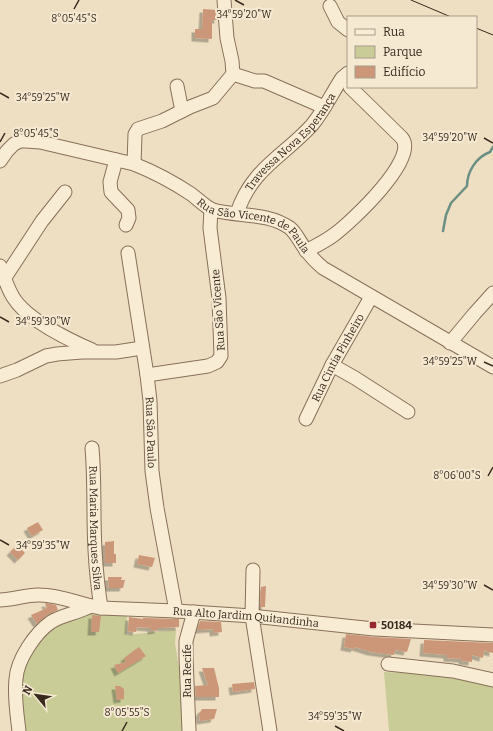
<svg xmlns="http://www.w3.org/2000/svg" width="493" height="731" font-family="Bitter,serif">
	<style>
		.green { fill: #c9cc96 }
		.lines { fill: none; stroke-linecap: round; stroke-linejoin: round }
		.stream { stroke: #6b8f84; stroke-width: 2.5 }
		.building { fill: #cc9778; filter: url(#shadow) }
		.minor-casing { stroke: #887059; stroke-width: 15 }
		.minor { stroke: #f9ecd5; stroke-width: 13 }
		.tram { stroke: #38291d; stroke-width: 1 }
		.ticks { fill: none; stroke: #38291d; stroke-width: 1.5 }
		.poi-dot { fill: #972930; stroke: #f5e9d2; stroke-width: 1.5 }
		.labels { text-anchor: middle; stroke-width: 4; stroke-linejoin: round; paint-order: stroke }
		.street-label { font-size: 11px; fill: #38291d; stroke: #f5e9d2 }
		.poi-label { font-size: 11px; font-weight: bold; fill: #38291d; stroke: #f5e9d2; text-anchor: start }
		.ticks-label { font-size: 10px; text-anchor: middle; fill: #38291d; stroke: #f5e9d2; stroke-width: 4; stroke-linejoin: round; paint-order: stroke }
	</style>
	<defs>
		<filter id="shadow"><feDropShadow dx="-3.5" dy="3.5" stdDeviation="0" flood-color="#0004"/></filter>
	</defs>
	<rect width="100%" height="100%" fill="#eedfc2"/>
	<!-- green -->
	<path class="green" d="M 88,610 L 127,611 L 126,635 L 176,630 L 175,643 L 189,729 L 184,731 L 24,731 L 17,676 L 31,643 L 64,620 Z
		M 384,672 L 443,675 L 493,684 L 493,731 L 389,731 Z"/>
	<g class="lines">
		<!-- stream -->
		<path class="stream" d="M 443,231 L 446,215 L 451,203 L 467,186 C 467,172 476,157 490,152 L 493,147"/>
	</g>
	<!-- building -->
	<path class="building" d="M 203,9 L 217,10 L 218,20 L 212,20 L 212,39 L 195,38 L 195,29 L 202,29 Z
		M 38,522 L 43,530 L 32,536 L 27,528 Z
		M 114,541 L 114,554 L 116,554 L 116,563 L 105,563 L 105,542 Z
		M 17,545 L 25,553 L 18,560 L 10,552 Z
		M 139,555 L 155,558 L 152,567 L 137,564 Z
		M 108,577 L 122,577 L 121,580 L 125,580 L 123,588 L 109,588 Z
		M 266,586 L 265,607 L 260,607 L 261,587 Z
		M 46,603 L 56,605 L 58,610 L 47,615 L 37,624 L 31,615 L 47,608 L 45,604 Z
		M 92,615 L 101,616 L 99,632 L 91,632 Z
		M 129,617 L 143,619 L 143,618 L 179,619 L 179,627 L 158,628 L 158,630 L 151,631 L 151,628 L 137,627 L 136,632 L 128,631 Z
		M 200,621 L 221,622 L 222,632 L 213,633 L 213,629 L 197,630 Z
		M 346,634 L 374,637 L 411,639 L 407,652 L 395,650 L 394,655 L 371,652 L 355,647 L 354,649 L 344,647 Z
		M 424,640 L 493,643 L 493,653 L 484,651 L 483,658 L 472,655 L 472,662 L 462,661 L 462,659 L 447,658 L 447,655 L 423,653 Z
		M 139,647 L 146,656 L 118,673 L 114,665 L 126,662 L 124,658 Z
		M 202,668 L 214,668 L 219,688 L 219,697 L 196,697 L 195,686 L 208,685 Z
		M 254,682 L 255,689 L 233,692 L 232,684 Z
		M 115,686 L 120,686 L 124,689 L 124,699 L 117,700 Z
		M 202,709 L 217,709 L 214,719 L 200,721 L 199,714 Z"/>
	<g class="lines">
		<!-- minor casing -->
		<g class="minor-casing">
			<g id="minor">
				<path d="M 330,6 L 338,22 L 348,30"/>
				<path d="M 233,74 L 255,81 L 264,81 L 324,107"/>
				<path d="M 177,86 L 182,111"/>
				<path d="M 116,160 L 110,182 L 111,192 L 128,210 L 129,218 L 126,225"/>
				<path id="s1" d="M 0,161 L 7,151 L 14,144 L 20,141 L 26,141 L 40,142 L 134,164 C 154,172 173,182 191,194 C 198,199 205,207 213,210 C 239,217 267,212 290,228 C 297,234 300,243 306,250 C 311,257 317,263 323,268 L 493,367"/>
				<path d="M 134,164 L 135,134 L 138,129 L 162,121 L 190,107 L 213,98 L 233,74 L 232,61 L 227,38 L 224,0"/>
				<path id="s2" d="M 237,213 C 252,168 283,157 312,125 C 324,111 332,93 342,78 L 348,73"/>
				<path d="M 306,251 C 316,246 326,241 335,234 C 351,222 419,159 402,138 L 350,87"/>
				<path id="s3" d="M 128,253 L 147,375 L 150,401 L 152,471 L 157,508 L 176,611"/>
				<path d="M 0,266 C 4,277 7,287 13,297 C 26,319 69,340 92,350"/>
				<path d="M 4,279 L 42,221 L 65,192"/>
				<path d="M 450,343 L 475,313 L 493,293"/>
				<path d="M 332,365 L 355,378 L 408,412"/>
				<path d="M 147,375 L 208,366 L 217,362 L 221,356 L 219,298 L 210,228 L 211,209"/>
				<path d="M 0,376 L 17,370 L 46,356 L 57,354 L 82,352 L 116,352 L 142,348"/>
				<path id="s4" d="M 306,419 L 332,365 L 371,297"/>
				<path id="s5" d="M 92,448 C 95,482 93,516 95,550 C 96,569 98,588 101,608"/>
				<path d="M 253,570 L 252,616 L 270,731"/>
				<path id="s6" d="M 0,600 C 14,600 27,594 40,595 C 61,595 81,605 101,608 L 176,611 L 252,616 L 374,629 L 493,635"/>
				<path d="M 388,664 L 453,671 L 493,680"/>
				<path d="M 19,731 C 17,714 14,696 16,679 C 17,660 35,633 51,622 C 62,615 78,613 91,606"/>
				<path d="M 189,731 L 186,657 L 186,641 L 194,612"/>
			</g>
		</g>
		<!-- minor -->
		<use href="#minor" class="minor"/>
		<!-- tram -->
		<path class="tram" d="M 411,0 L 451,17
			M 476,28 L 493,35"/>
	</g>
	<!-- ticks -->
	<path class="ticks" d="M 235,0 L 244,5M 74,9 L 79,0M 0,93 L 9,98M 484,138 L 493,143M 0,142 L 5,133M 0,317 L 9,322M 484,362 L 493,366M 488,476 L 493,467M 0,540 L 9,545M 484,585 L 493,590M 335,726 L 344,731M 122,731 L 127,722"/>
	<!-- markers -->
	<rect class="poi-dot" x="369" y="621" width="8" height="8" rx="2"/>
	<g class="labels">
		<!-- street labels -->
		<g class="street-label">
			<text dy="4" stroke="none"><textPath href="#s2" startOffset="90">Travessa Nova Esperança</textPath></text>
			<text dy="4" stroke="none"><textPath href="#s1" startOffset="283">Rua São Vicente de Paula</textPath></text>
			<text transform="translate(218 310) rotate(-94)" y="4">Rua São Vicente</text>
			<text dy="4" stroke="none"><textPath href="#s4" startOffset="69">Rua Cintia Pinheiro</textPath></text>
			<text dy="4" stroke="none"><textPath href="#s3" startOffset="181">Rua São Paulo</textPath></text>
			<text dy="4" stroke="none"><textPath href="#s5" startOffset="80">Rua Maria Marques Silva</textPath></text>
			<text dy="4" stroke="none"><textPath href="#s6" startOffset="248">Rua Alto Jardim Quitandinha</textPath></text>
			<text transform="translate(187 671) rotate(-90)" y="4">Rua Recife</text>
		</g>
		<!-- poi labels -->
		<g class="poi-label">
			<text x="381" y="629">50184</text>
		</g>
	</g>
	<g class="ticks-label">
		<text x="244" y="18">34°59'20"W</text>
		<text x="74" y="22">8°05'45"S</text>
		<text x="43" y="101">34°59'25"W</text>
		<text x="36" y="137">8°05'45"S</text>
		<text x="450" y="141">34°59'20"W</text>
		<text x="43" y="325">34°59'30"W</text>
		<text x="450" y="365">34°59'25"W</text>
		<text x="457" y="479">8°06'00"S</text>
		<text x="43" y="549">34°59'35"W</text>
		<text x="450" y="589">34°59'30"W</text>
		<text x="127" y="716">8°05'55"S</text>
		<text x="335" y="720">34°59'35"W</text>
	</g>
	<!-- legend -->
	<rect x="347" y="16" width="130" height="72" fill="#f5e9d2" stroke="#a99c8a"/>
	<rect x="355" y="29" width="20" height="6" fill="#f9ecd5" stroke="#a99c8a"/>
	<text x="383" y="36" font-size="12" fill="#38291d">Rua</text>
	<rect x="355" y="46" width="20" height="12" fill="#c9cc96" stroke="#a99c8a"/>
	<text x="383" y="56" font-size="12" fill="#38291d">Parque</text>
	<rect x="355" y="66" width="20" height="12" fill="#cc9778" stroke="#a99c8a"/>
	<text x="383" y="76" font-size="12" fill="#38291d">Edifício</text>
	<!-- north arrow -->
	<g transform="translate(36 695) rotate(299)" stroke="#f5e9d2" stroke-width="3" paint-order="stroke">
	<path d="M0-3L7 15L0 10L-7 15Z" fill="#38291d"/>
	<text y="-6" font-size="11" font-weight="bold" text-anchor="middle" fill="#38291d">N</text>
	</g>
</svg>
